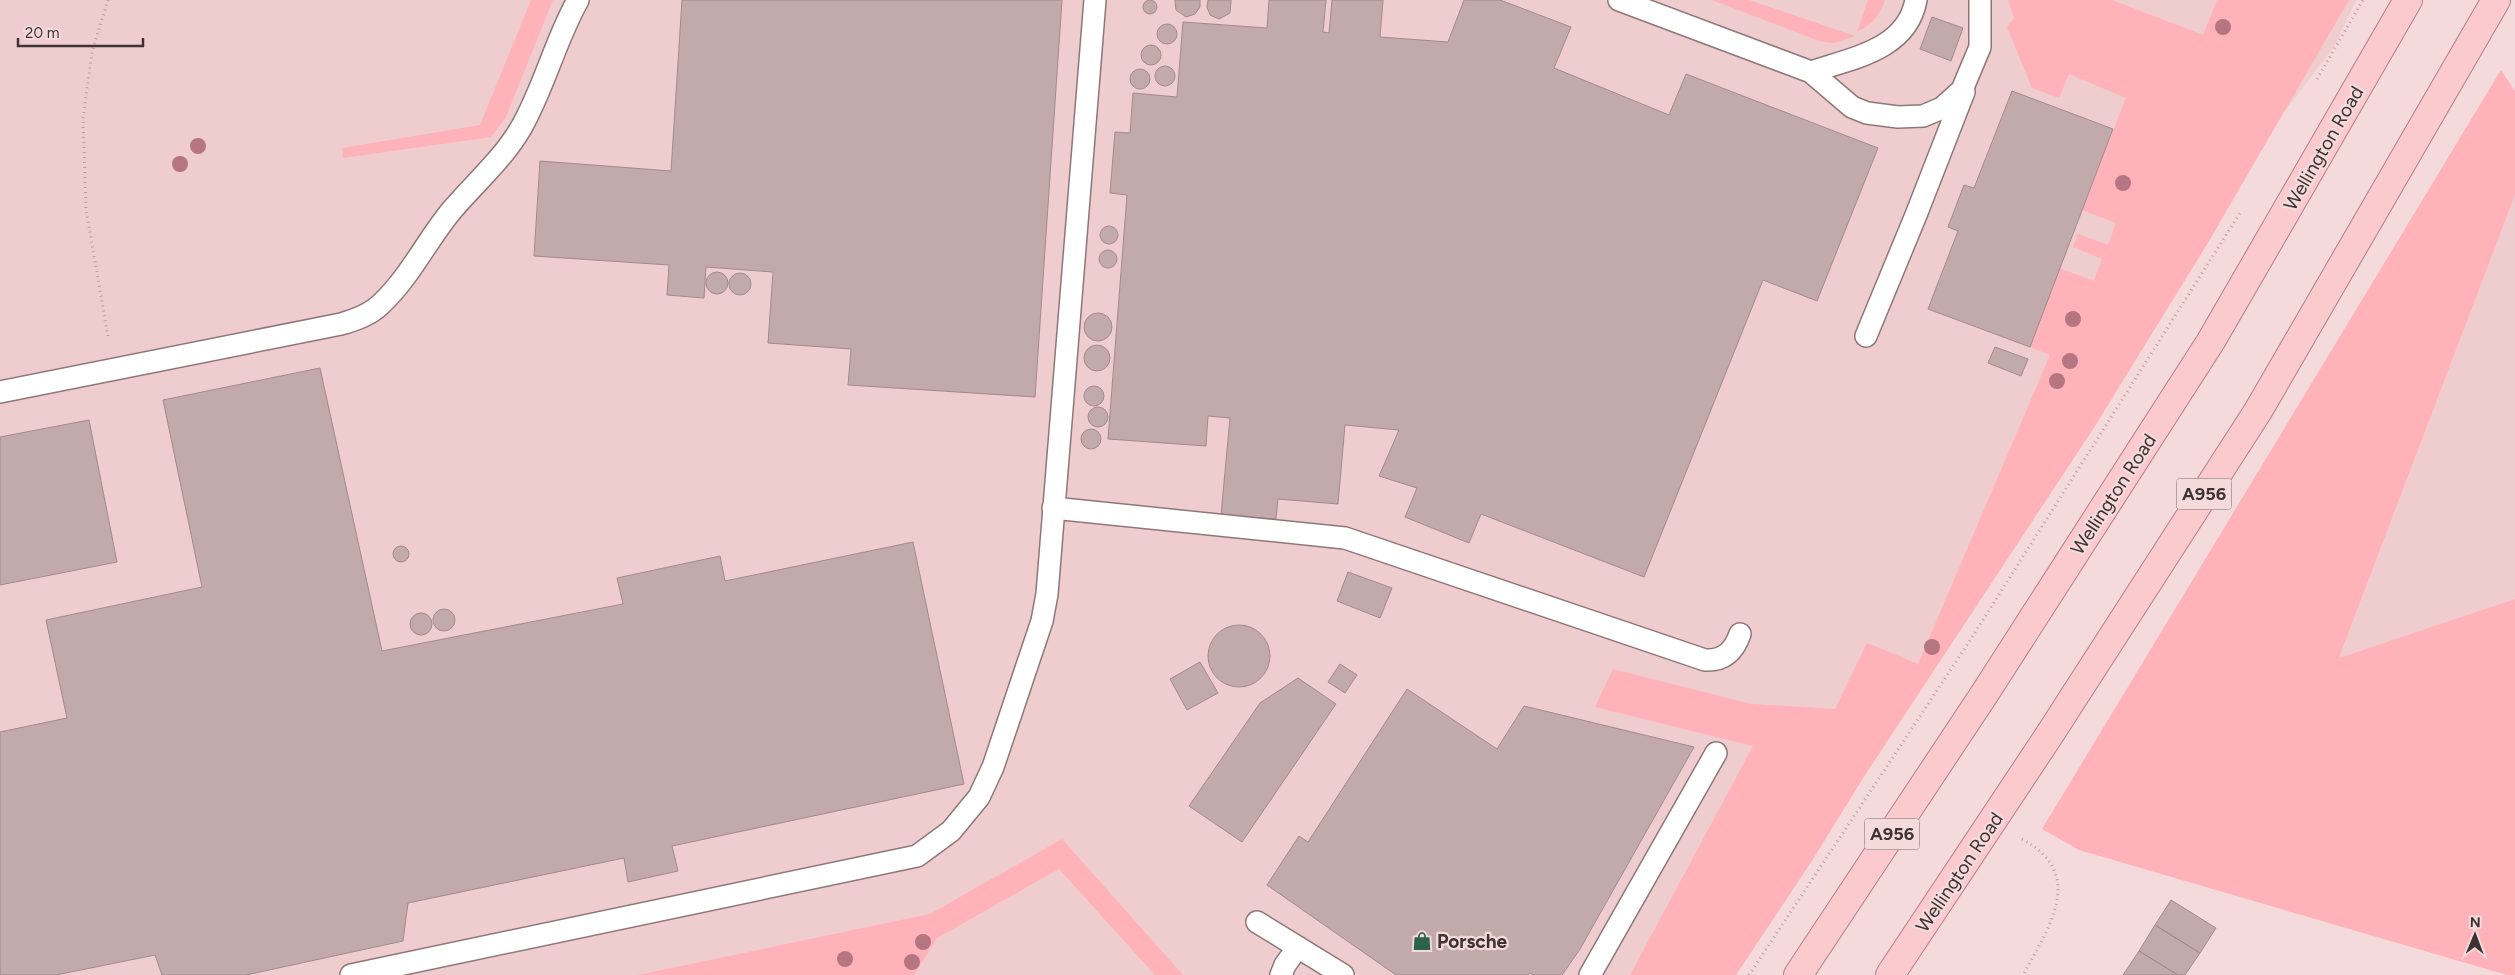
<svg xmlns="http://www.w3.org/2000/svg" width="2515" height="975" font-family="Figtree,sans-serif">
	<style>
		.built { fill: #efccce }
		.green { fill: #ffb2b9 }
		.building { fill: #c2a9aa; stroke: #a38a8c }
		.lines { fill: none; stroke-linecap: round; stroke-linejoin: round }
		.service-casing { stroke: #8f7779; stroke-width: 24 }
		.primary-casing { stroke: #b57e82; stroke-width: 30 }
		.path { stroke: #b6a1a2; stroke-width: 3; stroke-dasharray: 1 4; stroke-linecap: butt }
		.service { stroke: #fff; stroke-width: 21 }
		.primary { stroke: #facace; stroke-width: 28 }
		.tree { fill: #b57581 }
		.labels { text-anchor: middle; stroke-width: 4.5; stroke-linejoin: round; paint-order: stroke }
		.shield { fill: #f5dadc; stroke: #746566; stroke-width: 1 }
		.shield-label { font-size: 18px; font-weight: bold; fill: #3d3333 }
		.street-label { font-size: 19px; fill: #3d3333; stroke: #f5dadc }
		.poi-label { font-size: 19px; font-weight: bold; fill: #3d3333; stroke: #f5dadc; text-anchor: start }
	</style>
	<rect width="100%" height="100%" fill="#f5dadc"/>
	<!-- built -->
	<path class="built" d="M 0,0 L 2356,0 L 2334,47 L 2274,125 L 2209,241 L 2095,426 L 1865,775 L 1813,859 L 1736,975 L 0,975 Z
		M 2515,195 L 2515,599 L 2339,659 Z"/>
	<!-- green -->
	<path class="green" d="M 531,0 L 553,0 L 506,117 L 491,137 L 343,158 L 342,148 L 480,125 Z
		M 1712,0 L 1749,0 L 1855,36 L 1834,43 L 1819,41 Z
		M 1868,0 L 1885,0 C 1879,17 1872,24 1857,32 Z
		M 2008,0 L 2112,0 L 2203,35 L 2217,0 L 2349,0 L 2209,241 L 2095,426 L 1865,775 L 1813,859 L 1736,975 L 1630,975 L 1753,746 L 1595,707 L 1613,669 L 1751,704 L 1835,709 L 1867,643 L 1918,664 L 2050,355 L 2030,347 L 2059,268 L 2094,281 L 2102,259 L 2073,247 L 2078,234 L 2108,245 L 2116,223 L 2082,210 L 2126,98 L 2069,74 L 2059,98 L 2032,88 L 2007,27 L 2014,18 Z
		M 2501,70 L 2515,91 L 2515,195 L 2339,658 L 2515,599 L 2515,975 L 2507,975 L 2079,850 L 2042,829 Z
		M 1062,839 L 1183,975 L 1155,975 L 1059,869 L 937,938 L 914,975 L 638,975 L 930,914 Z"/>
	<!-- building -->
	<path class="building" d="M1143 7a7 7 0 1 1 14 0a7 7 0 1 1-14 0Z
		M 682,0 L 1062,0 L 1035,397 L 848,385 L 851,349 L 768,343 L 773,272 L 706,267 L 704,298 L 667,295 L 669,265 L 534,256 L 540,161 L 671,171 Z
		M 1175,0 L 1200,0 L 1200,7 L 1195,14 L 1186,17 L 1176,10 Z
		M 1208,0 L 1231,0 L 1230,13 L 1219,19 L 1210,15 L 1207,7 Z
		M 1269,0 L 1326,0 L 1323,32 L 1329,33 L 1332,0 L 1383,0 L 1380,37 L 1448,42 L 1464,0 L 1500,0 L 1571,27 L 1554,68 L 1669,115 L 1686,74 L 1878,148 L 1817,301 L 1763,280 L 1644,577 L 1481,514 L 1469,543 L 1405,517 L 1417,488 L 1379,476 L 1399,430 L 1345,425 L 1338,504 L 1278,499 L 1276,519 L 1221,515 L 1230,418 L 1208,416 L 1206,446 L 1108,439 L 1127,195 L 1110,193 L 1115,132 L 1130,133 L 1133,93 L 1177,97 L 1183,22 L 1267,28 Z
		M 1932,17 L 1963,28 L 1951,61 L 1920,49 Z
		M1157 34a10 10 0 1 1 20 0a10 10 0 1 1-20 0Z
		M1141 55a10 10 0 1 1 20 0a10 10 0 1 1-20 0Z
		M1155 76a10 10 0 1 1 20 0a10 10 0 1 1-20 0Z
		M1130 79a10 10 0 1 1 20 0a10 10 0 1 1-20 0Z
		M 2012,91 L 2113,129 L 2030,347 L 1928,309 L 1958,231 L 1948,227 L 1964,185 L 1974,188 Z
		M1100 235a9 9 0 1 1 18 0a9 9 0 1 1-18 0Z
		M1099 259a9 9 0 1 1 18 0a9 9 0 1 1-18 0Z
		M706 283a11 11 0 1 1 22 0a11 11 0 1 1-22 0Z
		M729 284a11 11 0 1 1 22 0a11 11 0 1 1-22 0Z
		M1084 327a14 14 0 1 1 28 0a14 14 0 1 1-28 0Z
		M1084 358a13 13 0 1 1 26 0a13 13 0 1 1-26 0Z
		M 1995,347 L 2028,359 L 2021,376 L 1988,363 Z
		M 320,368 L 382,651 L 623,604 L 617,578 L 720,556 L 725,581 L 913,542 L 964,784 L 672,846 L 678,871 L 628,882 L 624,858 L 408,903 L 403,941 L 246,975 L 162,975 L 155,955 L 56,975 L 0,975 L 0,732 L 67,718 L 46,620 L 202,587 L 163,400 Z
		M1084 396a10 10 0 1 1 20 0a10 10 0 1 1-20 0Z
		M1088 417a10 10 0 1 1 20 0a10 10 0 1 1-20 0Z
		M 89,420 L 117,562 L 0,585 L 0,437 Z
		M1081 439a10 10 0 1 1 20 0a10 10 0 1 1-20 0Z
		M393 554a8 8 0 1 1 16 0a8 8 0 1 1-16 0Z
		M 1348,572 L 1392,588 L 1380,618 L 1337,601 Z
		M433 620a11 11 0 1 1 22 0a11 11 0 1 1-22 0Z
		M410 624a11 11 0 1 1 22 0a11 11 0 1 1-22 0Z
		M1208 656a31 31 0 1 1 62 0a31 31 0 1 1-62 0Z
		M 1200,662 L 1218,693 L 1187,710 L 1170,679 Z
		M 1340,664 L 1357,675 L 1345,693 L 1328,682 Z
		M 1298,678 L 1336,704 L 1242,842 L 1189,806 L 1260,703 Z
		M 1407,689 L 1497,749 L 1524,706 L 1694,747 L 1580,949 L 1562,975 L 1533,975 L 1530,973 L 1528,975 L 1396,975 L 1267,885 L 1299,836 L 1308,842 Z
		M 2171,900 L 2216,928 L 2200,953 L 2155,925 Z
		M 2155,925 L 2200,953 L 2185,975 L 2178,975 L 2139,951 Z
		M 2139,951 L 2178,975 L 2123,975 Z"/>
	<g class="lines">
		<!-- service casing -->
		<g class="service-casing">
			<path id="service" d="M 1619,0 L 1811,72 L 1852,107 L 1867,113 L 1898,117 L 1923,116 L 1942,108 L 1962,90 L 1980,47 L 1980,0
				M 1811,72 C 1852,58 1907,50 1916,0
				M 1866,336 L 1916,215 L 1964,92
				M 0,392 L 341,324 C 355,320 370,315 381,304 C 410,277 427,240 452,210 C 475,183 503,159 521,128 C 544,88 555,41 578,0
				M 1053,508 L 1345,538 L 1705,660 C 1724,661 1734,651 1740,634
				M 1257,922 L 1343,975
				M 351,975 L 917,856 L 951,831 L 979,797 L 993,767 L 1042,621 L 1047,594 L 1095,0
				M 1281,975 L 1285,965 L 1298,947
				M 1590,975 L 1716,753"/>
		</g>
		<!-- primary casing -->
		<g class="primary-casing">
			<path id="primary" d="M 1798,975 L 1985,693 L 2211,341 L 2408,0
				M 1890,975 L 2048,737 L 2258,411 L 2496,0"/>
		</g>
		<!-- path -->
		<path class="path" d="M 108,0 L 92,52 L 83,118 L 86,209 L 108,337
			M 2317,79 L 2363,0
			M 2022,839 C 2087,874 2049,927 2023,975
			M 1749,975 L 1969,642 L 2240,213"/>
		<!-- service -->
		<use href="#service" class="service"/>
		<!-- primary -->
		<use href="#primary" class="primary"/>
	</g>
	<!-- trees -->
	<g class="tree">
		<circle cx="2223" cy="27" r="8"/>
		<circle cx="198" cy="146" r="8"/>
		<circle cx="180" cy="164" r="8"/>
		<circle cx="2123" cy="183" r="8"/>
		<circle cx="2073" cy="319" r="8"/>
		<circle cx="2070" cy="361" r="8"/>
		<circle cx="2057" cy="381" r="8"/>
		<circle cx="1932" cy="647" r="8"/>
		<circle cx="923" cy="942" r="8"/>
		<circle cx="845" cy="959" r="8"/>
		<circle cx="912" cy="962" r="8"/>
	</g>
	<!-- icons -->
	<defs>
		<g id="shop-bare" transform="scale(1.5)"><path d="M-5-2.5h2.3a2.7 3.5 0 0 1 5.4 0H5L5.5 6h-11ZM-1.5-2.5h3a1.5 2.3 0 0 0-3 0Z" fill="#2b634b" stroke="#f5dadc" stroke-width="2.5" paint-order="stroke"/></g>
	</defs>
	<g fill-rule="evenodd">
		<use href="#shop-bare" x="1422" y="941"/>
	</g>
	<g class="labels">
		<!-- shield labels -->
		<g class="shield">
			<rect x="2176.5" y="478.5" width="55" height="31" rx="4"/>
			<rect x="1864.5" y="818.5" width="55" height="31" rx="4"/>
		</g>
		<g class="shield-label">
			<text x="2204" y="500">A956</text>
			<text x="1892" y="840">A956</text>
		</g>
		<!-- street labels -->
		<g class="street-label">
			<text transform="translate(2323 148) rotate(-60)" y="7">Wellington Road</text>
			<text transform="translate(2113 494) rotate(-57)" y="7">Wellington Road</text>
			<text transform="translate(1959 872) rotate(-56)" y="7">Wellington Road</text>
		</g>
		<!-- poi labels -->
		<g class="poi-label">
			<text x="1437" y="948">Porsche</text>
		</g>
	</g>
	<!-- north arrow -->
	<g transform="translate(2475 935) rotate(1)" stroke="#f5dadc" stroke-width="4" paint-order="stroke">
	<path d="M0-4L9 19L0 12L-9 19Z" fill="#3d3333"/>
	<text y="-8" font-size="14" font-weight="bold" text-anchor="middle" fill="#3d3333">N</text>
	</g>
	<!-- scale -->
	<path d="M18 38v8h125v-8" fill="none" stroke="#3d3333" stroke-width="2.5"/>
	<text x="25" y="38" font-size="15" fill="#3d3333" stroke="#f5dadc" stroke-width="4" paint-order="stroke">20 m</text>
</svg>
